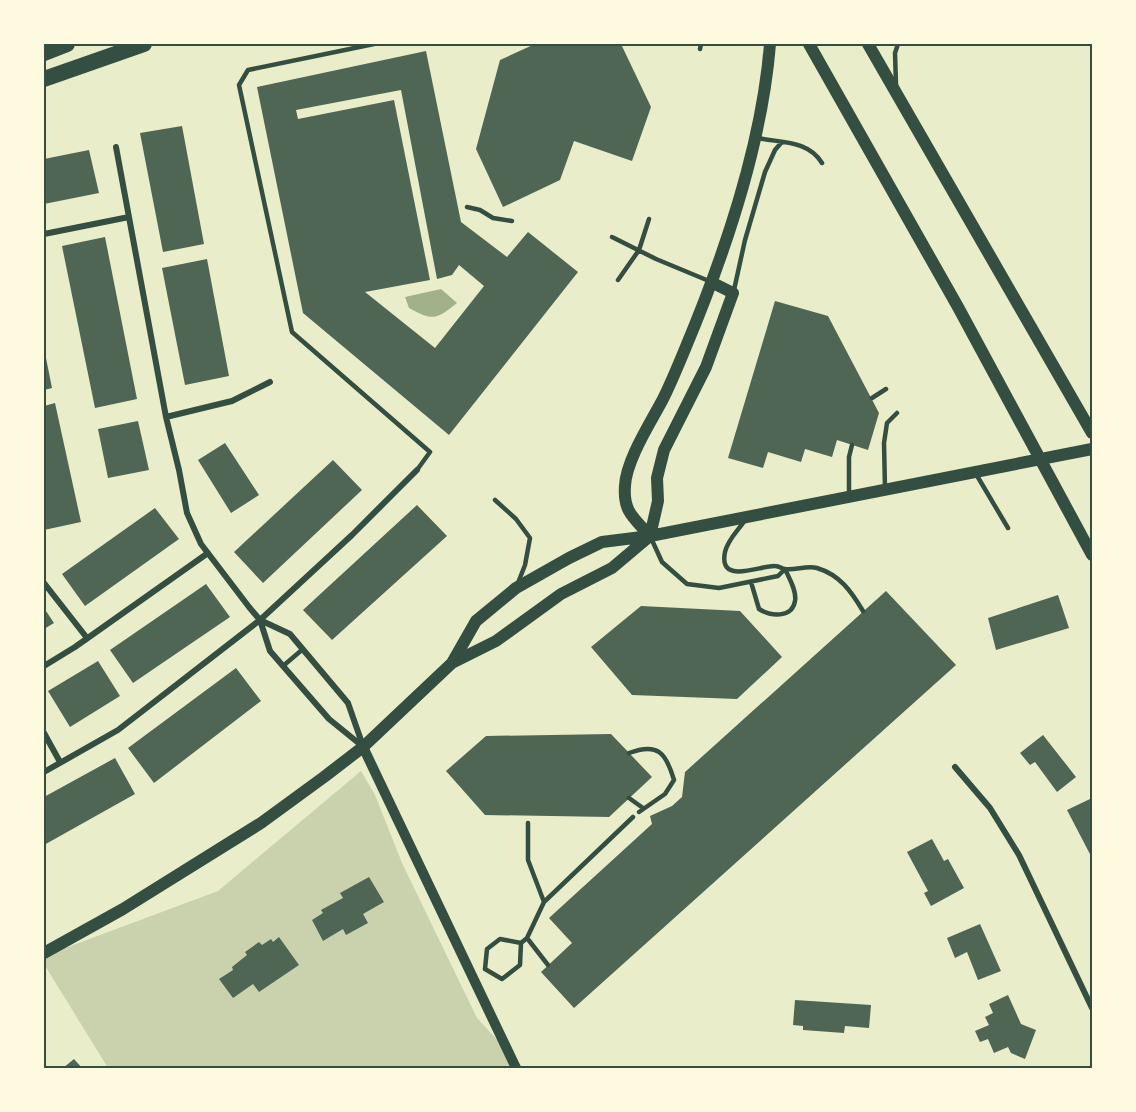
<svg xmlns="http://www.w3.org/2000/svg" width="1136" height="1112" font-family="'Public Sans',sans-serif">
	<style>
		.green { fill: #cad2ad }
		.water { fill: #a3b18a }
		.building { fill: #4f6655; fill-rule: evenodd }
		.lines { fill: none; stroke-linecap: round; stroke-linejoin: round }
		.service { stroke: #344e41; stroke-width: 4.5 }
		.minor { stroke: #344e41; stroke-width: 6 }
		.tertiary { stroke: #344e41; stroke-width: 10 }
		.secondary { stroke: #344e41; stroke-width: 12 }
		.motorway { stroke: #344e41; stroke-width: 16 }
		.neatline { fill: none; stroke: #344e41; stroke-width: 2 }
	</style>
	<rect width="100%" height="100%" fill="#e9edc9"/>
	<!-- green -->
	<path class="green" d="M 361,771 L 375,795 L 402,863 L 477,1018 L 523,1068 L 108,1068 L 44,964 L 44,956 L 218,891 Z"/>
	<!-- water -->
	<path class="water" d="M 441,289 L 457,303 C 436,320 432,321 409,308 L 405,297 Z"/>
	<!-- building -->
	<path class="building" d="M 535,44 L 621,44 L 651,107 L 632,161 L 574,141 L 560,180 L 503,207 L 476,149 L 500,60 Z
		M 426,51 L 461,222 L 507,257 L 528,232 L 578,272 L 449,435 L 303,313 L 257,87 ZM 401,90 L 437,279 L 452,275 L 459,265 L 484,286 L 435,348 L 365,292 L 430,280 L 394,100 L 298,119 L 296,110 Z
		M 182,126 L 204,244 L 163,252 L 140,133 Z
		M 89,150 L 99,193 L 44,204 L 44,159 Z
		M 105,237 L 137,399 L 95,408 L 62,246 Z
		M 207,259 L 229,376 L 185,385 L 162,268 Z
		M 775,301 L 828,316 L 879,413 L 868,450 L 837,440 L 832,457 L 805,449 L 801,462 L 768,452 L 763,468 L 728,458 Z
		M 45,353 L 52,388 L 44,390 L 44,353 Z
		M 55,403 L 81,522 L 44,530 L 44,406 Z
		M 138,421 L 149,470 L 108,478 L 98,429 Z
		M 225,443 L 259,495 L 231,513 L 198,460 Z
		M 333,460 L 362,490 L 263,583 L 234,552 Z
		M 417,505 L 447,536 L 332,640 L 303,610 Z
		M 155,508 L 179,539 L 85,606 L 62,574 Z
		M 206,584 L 230,617 L 133,683 L 110,650 Z
		M 886,591 L 956,665 L 574,1008 L 541,972 L 572,943 L 549,918 L 652,824 L 650,816 L 672,806 L 682,797 L 685,772 Z
		M 1058,595 L 1069,628 L 996,650 L 988,618 Z
		M 641,606 L 740,611 L 782,657 L 737,699 L 632,695 L 591,647 Z
		M 44,608 L 54,623 L 44,629 Z
		M 98,661 L 120,696 L 70,727 L 48,691 Z
		M 236,668 L 261,701 L 154,783 L 128,748 Z
		M 611,734 L 652,777 L 609,817 L 485,815 L 446,771 L 486,736 Z
		M 1043,735 L 1076,777 L 1057,792 L 1035,762 L 1030,765 L 1020,753 Z
		M 115,758 L 135,794 L 44,845 L 44,797 Z
		M 1090,799 L 1092,803 L 1092,858 L 1067,810 Z
		M 932,839 L 944,861 L 948,859 L 964,888 L 931,906 L 924,893 L 928,891 L 907,852 Z
		M 369,877 L 384,902 L 363,914 L 368,923 L 346,935 L 343,929 L 323,941 L 312,920 L 323,913 L 321,910 L 343,898 L 340,893 Z
		M 980,924 L 1001,971 L 978,980 L 967,952 L 955,958 L 947,938 Z
		M 279,937 L 299,965 L 259,992 L 253,984 L 233,998 L 219,979 L 233,970 L 232,967 L 247,955 L 245,952 L 259,942 L 262,945 L 271,939 L 273,942 Z
		M 1008,995 L 1021,1024 L 1036,1030 L 1025,1059 L 1011,1053 L 1008,1047 L 994,1053 L 988,1039 L 980,1042 L 975,1031 L 989,1025 L 985,1017 L 993,1013 L 989,1004 Z
		M 795,1000 L 871,1005 L 869,1028 L 845,1026 L 844,1033 L 803,1030 L 803,1026 L 793,1025 Z
		M 74,1059 L 82,1068 L 63,1068 Z"/>
	<g class="lines">
		<!-- service -->
		<path class="service" d="M 374,44 L 248,70 L 239,85 L 292,332 L 430,452 L 417,470
			M 700,49 L 701,44
			M 896,85 L 895,53 L 898,44
			M 758,138 C 781,143 808,140 822,163
			M 467,207 L 480,210 L 493,218 L 512,221
			M 612,237 L 656,259 L 709,281
			M 618,280 L 639,250 L 649,219
			M 734,290 L 745,240 L 765,172 L 775,150 L 781,143
			M 872,398 L 886,389
			M 976,474 L 1008,528
			M 885,489 L 884,443 L 887,423 L 897,413
			M 849,496 L 849,457 L 852,445
			M 495,500 L 516,519 L 530,538 L 525,565 L 518,583
			M 745,520 C 738,531 728,539 725,552 C 718,586 761,565 775,566 C 779,566 781,568 784,569 C 795,571 806,565 817,568 C 840,575 851,591 863,611
			M 651,538 L 662,562 L 687,584 L 719,588 L 778,576 L 785,569
			M 751,582 L 759,609 C 770,616 792,619 795,601 C 797,591 789,578 785,569
			M 283,666 L 303,649
			M 629,753 C 658,742 666,753 674,780 L 665,794 L 639,812
			M 629,798 L 643,808
			M 544,902 L 633,817
			M 527,938 L 548,965
			M 485,969 L 502,979 L 520,965 L 521,943 L 527,938 L 544,902 L 528,860 L 528,823
			M 485,969 L 487,949 L 500,939 L 521,943"/>
		<!-- minor -->
		<path class="minor" d="M 116,147 L 166,417 L 179,470 L 187,513 L 201,544 L 249,607 L 260,620 L 290,634 L 348,703 L 363,746
			M 44,234 L 129,217
			M 166,417 L 232,401 L 270,382
			M 44,583 L 87,638
			M 260,620 L 270,651 L 329,719 L 361,745
			M 44,666 L 75,647 L 208,553
			M 44,733 L 60,762
			M 955,767 L 990,808 L 1019,855 L 1092,1008
			M 44,772 L 118,730 L 260,620 L 352,535 L 417,470"/>
		<!-- tertiary -->
		<path class="tertiary" d="M 363,747 L 516,1068"/>
		<!-- secondary -->
		<path class="secondary" d="M 809,44 L 958,307 L 1092,555
			M 868,44 L 1092,433
			M 650,536 C 634,518 623,512 625,486 C 626,460 651,422 663,399 C 671,383 678,366 685,349 C 724,256 762,145 770,44
			M 650,536 L 658,501 L 657,478 L 664,450 L 706,367 L 733,293 L 711,282
			M 452,663 L 476,621 L 516,588 L 569,558 L 602,542 L 650,536 L 1092,449
			M 44,953 L 123,909 L 261,823 L 324,777 L 363,747 L 452,663 L 496,641 L 561,594 L 612,568 L 650,536"/>
		<!-- motorway -->
		<path class="motorway" d="M 44,53 L 67,44
			M 44,79 L 144,44"/>
	</g>
	<!-- border -->
	<rect width="1136" height="1112" fill="none" stroke="#fefae0" stroke-width="90"/>
	<rect x="45" y="45" width="1046" height="1022" class="neatline"/>
</svg>
